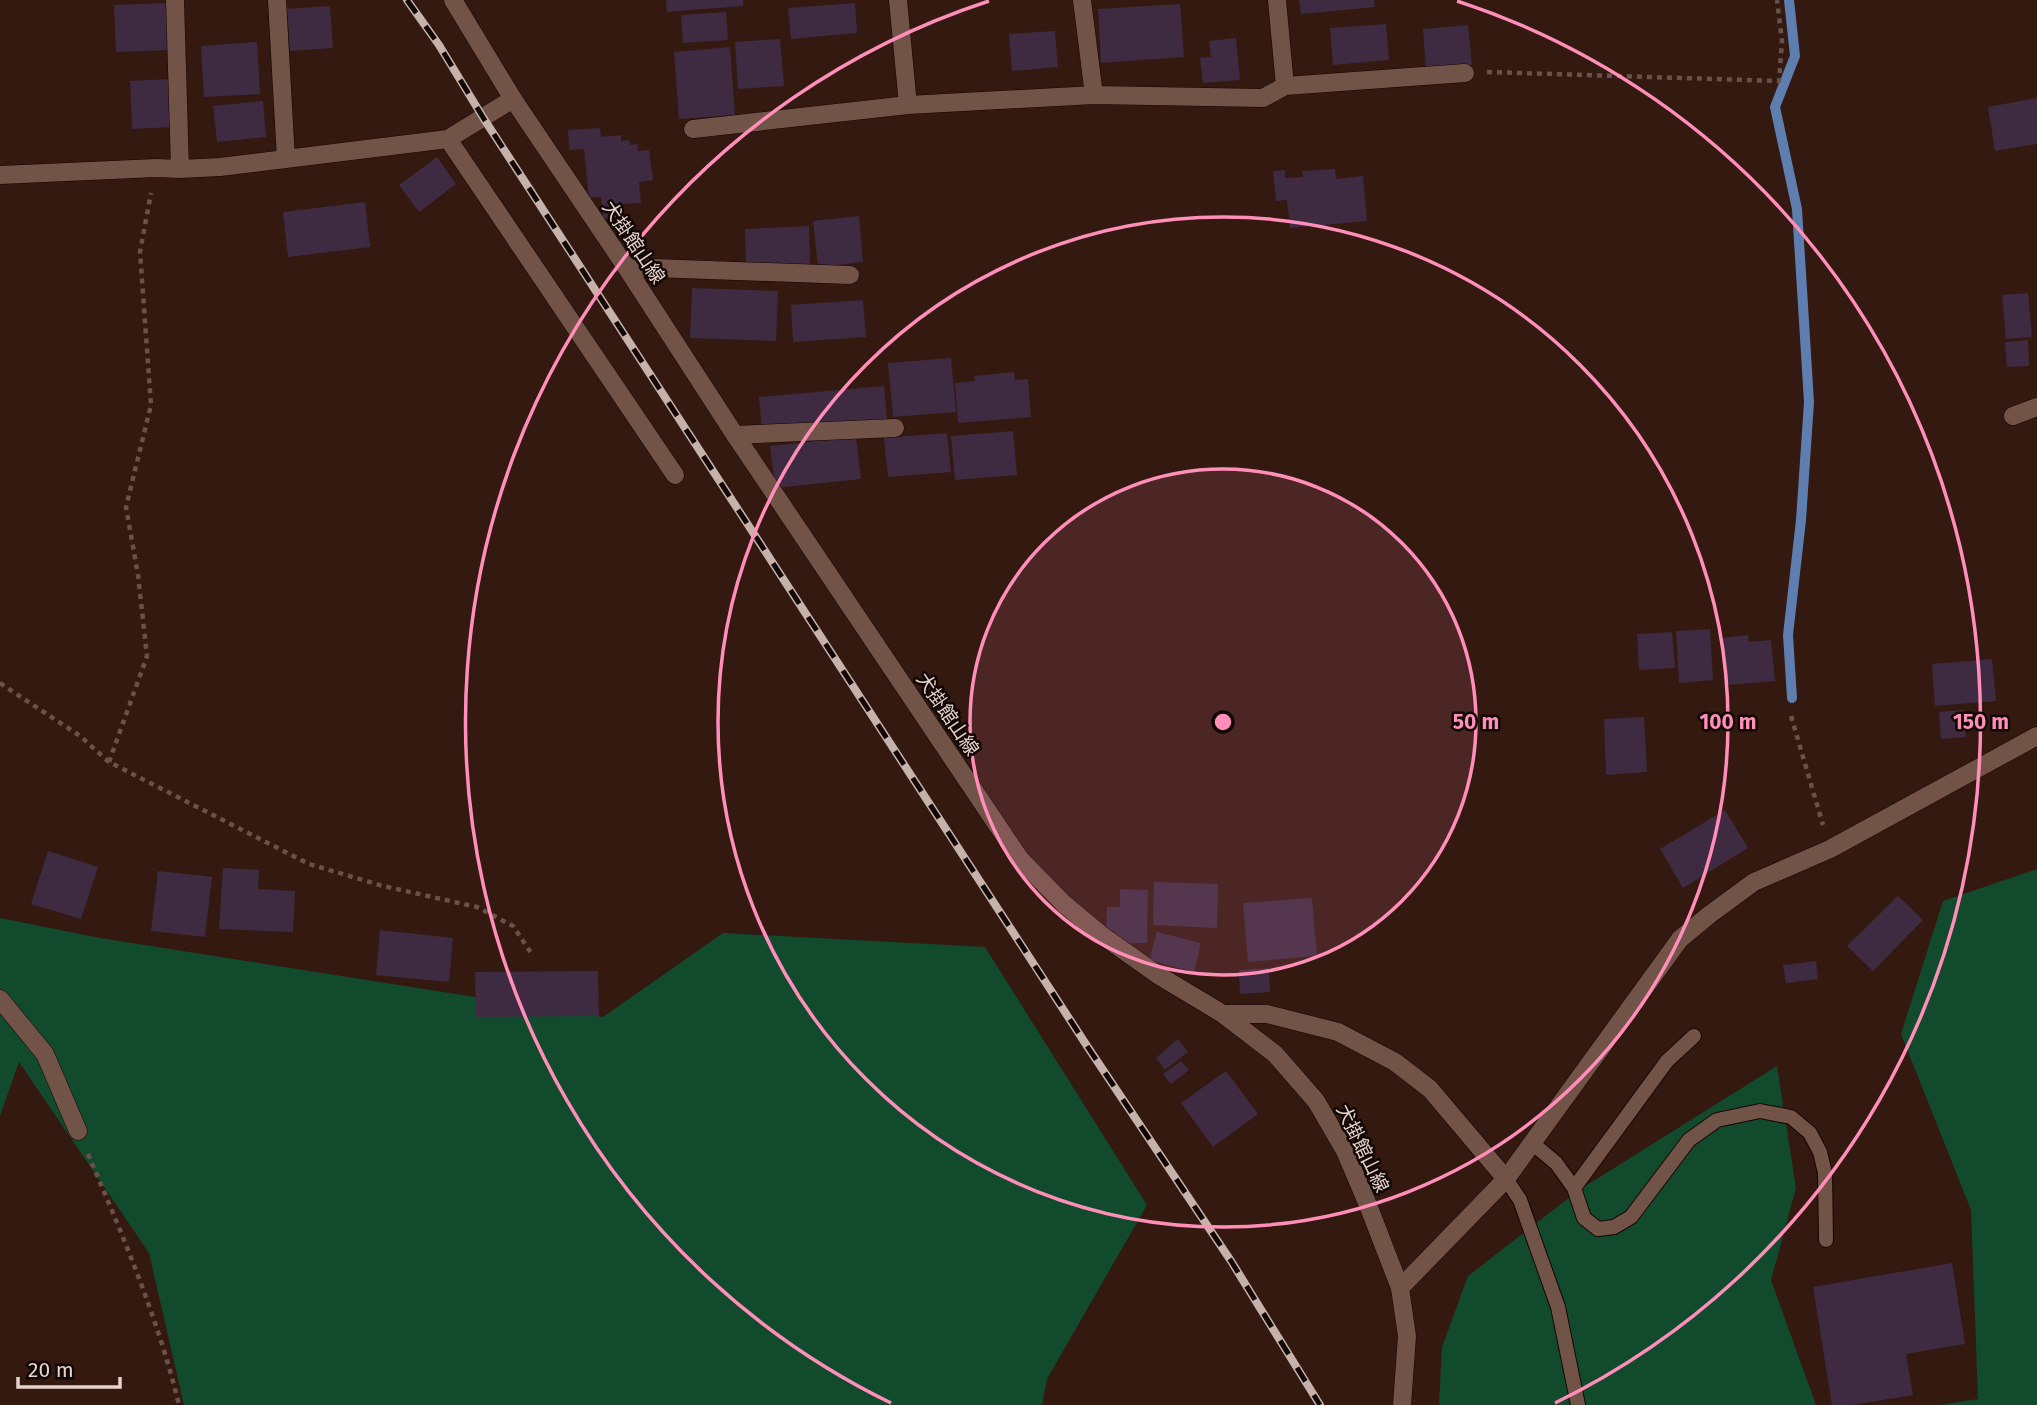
<svg xmlns="http://www.w3.org/2000/svg" width="2037" height="1405" font-family="'Fira Sans','Noto Sans JP',sans-serif">
	<style>
		.green { fill: #124a2d }
		.lines { fill: none; stroke-linecap: round; stroke-linejoin: round }
		.stream { stroke: #5e7eaf; stroke-width: 10 }
		.building { fill: #3e2b41 }
		.lane-casing { stroke: #190400; stroke-width: 16 }
		.street-casing { stroke: #190400; stroke-width: 19 }
		.secondary-casing { stroke: #190400; stroke-width: 19 }
		.path { stroke: #6a524a; stroke-width: 4.5; stroke-dasharray: 5 5; stroke-linecap: butt }
		.lane { stroke: #715348; stroke-width: 14 }
		.street { stroke: #715348; stroke-width: 18 }
		.secondary { stroke: #715348; stroke-width: 18 }
		.rail-casing { stroke: #c6b2ab; stroke-width: 8 }
		.rail { stroke: #120704; stroke-width: 5; stroke-dasharray: 16; stroke-linecap: butt }
		.ring { fill: none; stroke: #ff8eb9; stroke-width: 3.5 }
		.labels { text-anchor: middle; stroke-width: 5; stroke-linejoin: round; paint-order: stroke }
		.street-label { font-size: 19px; fill: #e5d3cc; stroke: #120704 }
		.centre { fill: #ff8eb9; stroke: #120704; stroke-width: 3.5 }
		.ring-label { font-size: 21px; text-anchor: middle; font-weight: bold; fill: #ff8eb9; stroke: #120704; stroke-width: 5; stroke-linejoin: round; paint-order: stroke }
	</style>
	<rect width="100%" height="100%" fill="#331910"/>
	<!-- green -->
	<path class="green" d="M 2037,869 L 2037,1405 L 1939,1405 L 1978,1399 L 1971,1210 L 1901,1034 L 1943,901 Z
		M 0,918 L 100,938 L 603,1017 L 723,933 L 985,947 L 1147,1205 L 1047,1379 L 1042,1405 L 184,1405 L 149,1253 L 19,1062 L 0,1116 Z
		M 1777,1066 L 1796,1188 L 1771,1280 L 1816,1405 L 1439,1405 L 1442,1347 L 1468,1276 L 1579,1190 Z"/>
	<g class="lines">
		<!-- stream -->
		<path class="stream" d="M 1789,0 L 1795,56 L 1775,107 L 1797,209 L 1809,402 L 1801,520 L 1788,635 L 1792,698"/>
	</g>
	<!-- building -->
	<path class="building" d="M 666,0 L 743,0 L 743,6 L 667,12 Z
		M 1299,0 L 1374,0 L 1375,7 L 1301,14 Z
		M 167,3 L 169,50 L 116,52 L 114,5 Z
		M 855,3 L 857,33 L 791,39 L 788,8 Z
		M 1180,4 L 1184,57 L 1101,63 L 1098,9 Z
		M 330,6 L 333,48 L 290,51 L 287,9 Z
		M 726,12 L 728,40 L 683,43 L 681,15 Z
		M 1386,24 L 1389,60 L 1333,65 L 1330,28 Z
		M 1468,25 L 1472,65 L 1426,70 L 1423,29 Z
		M 1055,31 L 1058,67 L 1012,71 L 1009,34 Z
		M 1236,38 L 1240,80 L 1203,83 L 1200,58 L 1211,57 L 1209,41 Z
		M 780,39 L 784,86 L 738,89 L 735,42 Z
		M 257,42 L 260,94 L 204,97 L 201,46 Z
		M 730,47 L 735,115 L 679,119 L 674,52 Z
		M 170,79 L 172,127 L 132,129 L 130,81 Z
		M 2037,98 L 2037,144 L 1995,151 L 1988,107 Z
		M 263,101 L 266,137 L 217,142 L 213,106 Z
		M 600,128 L 601,137 L 621,135 L 621,141 L 629,140 L 630,145 L 637,144 L 638,151 L 649,150 L 653,180 L 639,182 L 641,203 L 622,204 L 623,217 L 603,219 L 601,197 L 589,198 L 584,149 L 569,150 L 568,130 Z
		M 437,157 L 456,184 L 419,212 L 399,185 Z
		M 1335,169 L 1336,179 L 1363,176 L 1367,221 L 1290,228 L 1287,200 L 1276,201 L 1273,171 L 1285,170 L 1285,178 L 1303,177 L 1302,171 Z
		M 365,202 L 370,247 L 288,257 L 283,212 Z
		M 859,216 L 863,262 L 818,267 L 813,221 Z
		M 809,226 L 810,264 L 746,266 L 745,229 Z
		M 692,288 L 778,291 L 776,341 L 690,338 Z
		M 2028,293 L 2032,337 L 2006,339 L 2002,295 Z
		M 863,300 L 866,337 L 793,342 L 791,305 Z
		M 2028,340 L 2029,366 L 2007,367 L 2005,342 Z
		M 951,358 L 956,412 L 893,417 L 888,363 Z
		M 1014,372 L 1015,380 L 1028,379 L 1031,417 L 958,423 L 955,383 L 975,381 L 974,376 Z
		M 884,386 L 887,419 L 762,430 L 759,397 Z
		M 1013,431 L 1017,475 L 955,480 L 951,436 Z
		M 947,433 L 951,472 L 888,477 L 884,438 Z
		M 856,437 L 861,479 L 775,488 L 770,446 Z
		M 1710,629 L 1713,680 L 1679,683 L 1676,631 Z
		M 1672,632 L 1675,668 L 1639,670 L 1637,634 Z
		M 1748,635 L 1749,642 L 1771,640 L 1775,681 L 1725,685 L 1721,638 Z
		M 1992,659 L 1996,701 L 1935,706 L 1932,664 Z
		M 1963,710 L 1966,737 L 1941,739 L 1939,712 Z
		M 1644,717 L 1647,772 L 1606,775 L 1604,719 Z
		M 1725,810 L 1748,848 L 1683,888 L 1660,849 Z
		M 48,851 L 98,867 L 81,919 L 31,904 Z
		M 223,868 L 259,870 L 258,889 L 295,891 L 293,932 L 219,929 Z
		M 158,871 L 212,877 L 205,937 L 151,931 Z
		M 1154,882 L 1218,884 L 1217,928 L 1153,925 Z
		M 1120,889 L 1148,890 L 1147,943 L 1115,943 L 1115,931 L 1106,931 L 1107,907 L 1120,907 Z
		M 1898,896 L 1923,920 L 1873,971 L 1847,946 Z
		M 1312,898 L 1317,956 L 1248,962 L 1243,903 Z
		M 380,930 L 453,938 L 449,982 L 376,975 Z
		M 1157,932 L 1201,943 L 1194,972 L 1149,960 Z
		M 1816,961 L 1818,979 L 1786,983 L 1783,965 Z
		M 1269,968 L 1270,992 L 1240,994 L 1239,970 Z
		M 598,971 L 599,1016 L 476,1017 L 475,972 Z
		M 1178,1039 L 1188,1052 L 1165,1070 L 1156,1058 Z
		M 1181,1061 L 1189,1070 L 1171,1084 L 1163,1074 Z
		M 1226,1071 L 1258,1114 L 1213,1147 L 1181,1103 Z
		M 1952,1263 L 1965,1344 L 1906,1354 L 1913,1395 L 1853,1405 L 1832,1405 L 1813,1287 Z"/>
	<g class="lines">
		<!-- lane casing -->
		<g class="lane-casing">
			<path id="lane" d="M 1532,1143 L 1556,1163 L 1574,1188 L 1584,1218 L 1598,1229 L 1614,1227 L 1631,1217 L 1689,1140 L 1717,1120 L 1760,1111 L 1791,1117 L 1810,1133 L 1820,1152 L 1825,1173 L 1826,1240
				M 1506,1179 L 1520,1200 L 1558,1307 L 1578,1405
				M 1574,1188 L 1667,1061 L 1694,1036"/>
		</g>
		<!-- street casing -->
		<g class="street-casing">
			<path id="street" d="M 175,0 L 180,169
				M 277,0 L 286,159
				M 898,0 L 908,105
				M 1082,0 L 1094,95
				M 1277,0 L 1285,86
				M 693,129 L 908,105 L 1094,95 L 1263,98 L 1285,86 L 1465,73
				M 448,139 L 675,475
				M 0,175 L 156,168 L 180,169 L 220,167 L 448,139 L 513,99
				M 626,267 L 850,275
				M 2013,416 L 2037,407
				M 735,435 L 895,428
				M 0,999 L 45,1054 L 78,1131
				M 1223,1014 L 1267,1014 L 1338,1032 L 1395,1062 L 1430,1089 L 1506,1179
				M 1400,1288 L 1506,1179 L 1680,939 L 1709,915 L 1754,882 L 1830,849 L 2037,736"/>
		</g>
		<!-- secondary casing -->
		<g class="secondary-casing">
			<path id="secondary" d="M 453,0 L 513,99 L 626,267 L 735,435 L 1020,859 L 1064,904 L 1100,934 L 1158,975 L 1223,1014 L 1275,1054 L 1316,1101 L 1345,1151 L 1368,1205 L 1400,1288 L 1407,1336 L 1402,1405"/>
		</g>
		<!-- path -->
		<path class="path" d="M 1487,72 L 1779,81 L 1782,41 L 1777,0
			M 0,683 L 80,736 L 109,762 L 309,864 L 383,886 L 477,907 L 513,926 L 531,953
			M 1791,716 L 1823,825
			M 109,762 L 147,656 L 138,575 L 126,507 L 151,405 L 140,252 L 151,193
			M 88,1154 C 123,1236 158,1318 179,1405"/>
		<!-- lane -->
		<use href="#lane" class="lane"/>
		<!-- street -->
		<use href="#street" class="street"/>
		<!-- secondary -->
		<use href="#secondary" class="secondary"/>
		<!-- rail casing -->
		<g class="rail-casing">
			<path id="rail" d="M 407,0 L 439,45 L 484,119 L 1089,1049 L 1231,1261 L 1320,1405"/>
		</g>
		<!-- rail -->
		<use href="#rail" class="rail"/>
	</g>
	<!-- distance rings -->
	<circle cx="1223" cy="722" r="253" fill="#ff8eb9" fill-opacity=".12"/>
	<g class="ring">
		<circle cx="1223" cy="722" r="253"/>
		<circle cx="1223" cy="722" r="505"/>
		<path d="M891 1403A758 758 0 0 1 989 1M1457 1A758 758 0 0 1 1555 1403"/>
	</g>
	<g class="labels">
		<!-- street labels -->
		<g class="street-label">
			<text transform="translate(634 242) rotate(56)" y="7">犬掛館山線</text>
			<text transform="translate(948 714) rotate(56)" y="7">犬掛館山線</text>
			<text transform="translate(1363 1148) rotate(64)" y="7">犬掛館山線</text>
		</g>
	</g>
	<circle cx="1223" cy="722" r="10" class="centre"/>
	<g class="ring-label">
		<text x="1476" y="729">50 m</text>
		<text x="1728" y="729">100 m</text>
		<text x="1981" y="729">150 m</text>
	</g>
	<!-- scale -->
	<path d="M18 1377v10h102v-10" fill="none" stroke="#e5d3cc" stroke-width="3.5"/>
	<text x="28" y="1377" font-size="21" fill="#e5d3cc" stroke="#120704" stroke-width="5" paint-order="stroke">20 m</text>
</svg>
